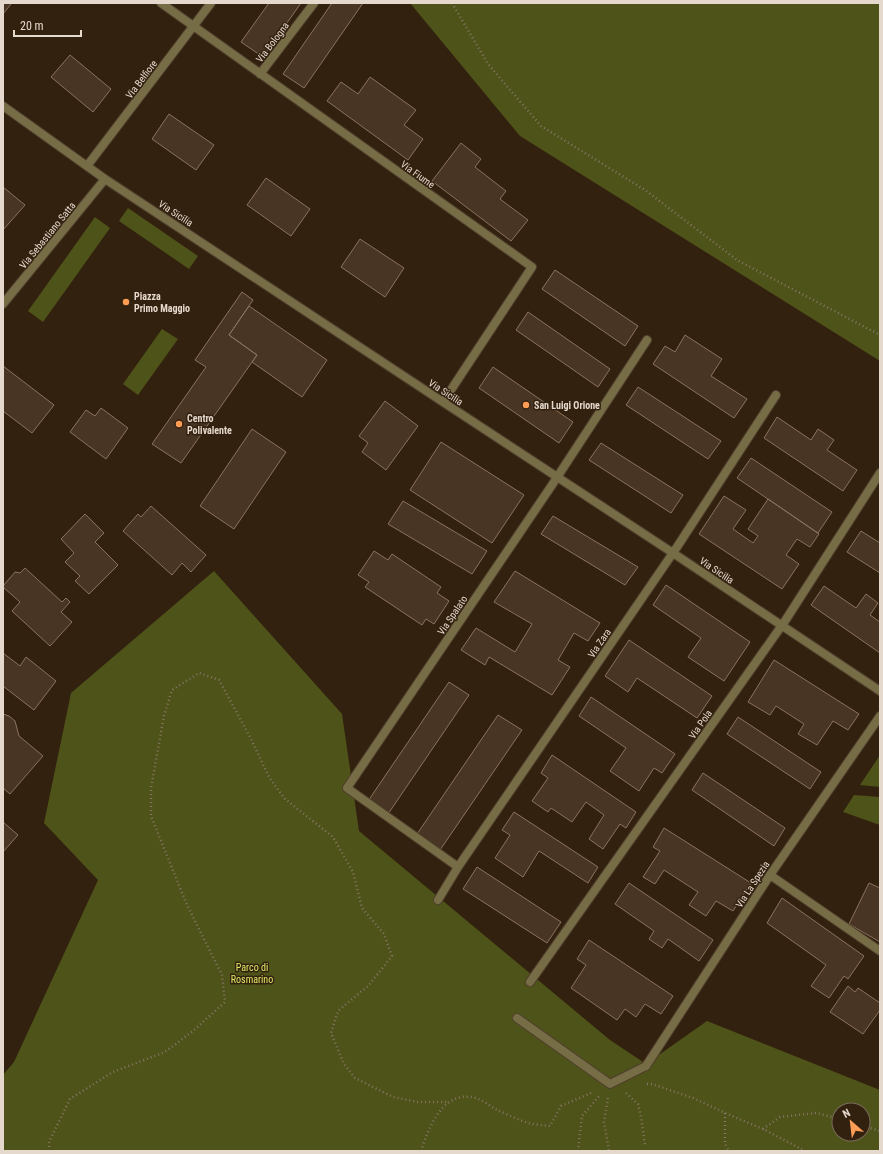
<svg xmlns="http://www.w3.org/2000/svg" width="883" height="1154" font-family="'Roboto Condensed',sans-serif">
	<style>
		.green { fill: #4e5319; fill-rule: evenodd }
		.building { fill: #493523; stroke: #8a735f }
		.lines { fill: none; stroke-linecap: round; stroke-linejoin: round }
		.lane-casing { stroke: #4f3e2d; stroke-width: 10 }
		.street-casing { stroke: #4f3e2d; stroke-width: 10 }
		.path { stroke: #857566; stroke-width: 2.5; stroke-dasharray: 1 3; stroke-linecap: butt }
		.lane { stroke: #766c45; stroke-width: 8 }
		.street { stroke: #766c45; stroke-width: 8 }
		.poi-dot { fill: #fd9c55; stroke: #33210f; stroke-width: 1.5 }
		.labels { text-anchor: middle; stroke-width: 3; stroke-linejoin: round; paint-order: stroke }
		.street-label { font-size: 10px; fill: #e5d8cd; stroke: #33210f }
		.poi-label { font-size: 10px; font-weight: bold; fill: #e5d8cd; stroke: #33210f; text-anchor: start }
		.park-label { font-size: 10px; fill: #deea65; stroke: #33210f }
	</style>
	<rect width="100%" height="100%" fill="#33210f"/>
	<!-- green -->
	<path class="green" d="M 410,3 L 880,3 L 880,361 L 520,136 Z
		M 128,208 L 198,256 L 189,269 L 119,221 Z
		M 95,217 L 110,228 L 43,322 L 28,311 Z
		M 162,329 L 178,339 L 138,395 L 123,384 Z
		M 214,571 L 342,714 L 359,831 L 610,1040 L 646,1064 L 707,1021 L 880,1090 L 880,1151 L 3,1151 L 3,1075 L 14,1062 L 98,880 L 44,823 L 71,693 ZM 839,1110 L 863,1110 L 863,1134 L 839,1134 Z
		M 880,755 L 880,787 L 860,785 Z
		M 854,795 L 880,797 L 880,825 L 843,812 Z"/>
	<!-- building -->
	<path class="building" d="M 3,3 L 10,3 L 11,4 L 3,14 Z
		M 269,3 L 301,3 L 263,57 L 241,42 Z
		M 332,3 L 363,3 L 304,88 L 283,74 Z
		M 70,55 L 111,89 L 93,112 L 51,77 Z
		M 370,77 L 416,110 L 404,125 L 423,139 L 408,160 L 327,101 L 341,82 L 358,94 Z
		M 169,114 L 214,145 L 196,170 L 152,139 Z
		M 461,143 L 481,159 L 475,167 L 506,191 L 500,199 L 528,220 L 511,241 L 432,181 Z
		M 266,178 L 310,209 L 291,236 L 247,205 Z
		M 3,187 L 25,205 L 3,230 Z
		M 360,239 L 404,268 L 385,297 L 341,267 Z
		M 555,270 L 638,326 L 625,346 L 542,289 Z
		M 242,292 L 253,300 L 229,335 L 257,355 L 181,463 L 152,444 L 206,367 L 195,360 Z
		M 249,306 L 327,360 L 302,397 L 252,362 L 257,355 L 229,335 Z
		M 528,312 L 610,369 L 598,387 L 516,330 Z
		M 685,335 L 722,359 L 711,376 L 747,399 L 734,418 L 653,364 L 665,346 L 675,352 Z
		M 3,366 L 54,405 L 32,433 L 3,411 Z
		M 493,367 L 573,422 L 559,443 L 479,388 Z
		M 638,387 L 721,441 L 708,459 L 626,405 Z
		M 385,401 L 418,426 L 386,470 L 362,452 L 368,443 L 359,436 Z
		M 101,408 L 128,428 L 106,459 L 70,432 L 86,410 L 95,416 Z
		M 777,417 L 811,440 L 818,429 L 834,440 L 827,450 L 857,470 L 843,491 L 764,438 Z
		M 252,429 L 286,452 L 234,529 L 200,506 Z
		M 441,442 L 524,495 L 492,543 L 410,490 Z
		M 601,443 L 683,495 L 671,513 L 589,460 Z
		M 751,458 L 832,512 L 818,533 L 737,478 Z
		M 724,496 L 746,510 L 733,529 L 753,543 L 758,536 L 748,529 L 768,499 L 819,534 L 810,547 L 797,539 L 786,555 L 799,564 L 782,589 L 699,534 Z
		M 403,501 L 487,551 L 472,574 L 388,524 Z
		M 151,506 L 206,555 L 191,572 L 182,563 L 172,575 L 123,531 L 138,514 L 141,517 Z
		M 85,514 L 104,533 L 95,542 L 118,565 L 89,594 L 75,581 L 80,576 L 65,562 L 74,553 L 61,539 Z
		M 553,516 L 638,567 L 625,585 L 541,534 Z
		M 861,531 L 880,543 L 880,573 L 847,552 Z
		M 374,551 L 388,560 L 392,554 L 441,587 L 437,593 L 449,601 L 434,624 L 426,619 L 422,625 L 365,587 L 369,582 L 358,575 Z
		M 25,568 L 62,602 L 66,598 L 70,602 L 61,612 L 72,622 L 50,646 L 12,611 L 20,602 L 3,587 L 3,586 L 15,572 L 20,573 Z
		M 515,571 L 600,623 L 588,641 L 574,633 L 558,660 L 570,667 L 552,695 L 489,657 L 485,665 L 461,650 L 476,628 L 515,652 L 532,624 L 494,602 Z
		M 666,585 L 750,642 L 724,681 L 688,657 L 701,638 L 653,605 Z
		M 824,586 L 856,608 L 866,594 L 878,603 L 870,615 L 880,622 L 880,653 L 811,605 Z
		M 629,640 L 712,696 L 697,718 L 637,678 L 628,692 L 605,676 Z
		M 3,653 L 20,666 L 26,657 L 56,681 L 34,710 L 3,686 Z
		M 774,660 L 859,714 L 848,730 L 833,721 L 817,745 L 798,734 L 804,724 L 776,706 L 770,715 L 748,702 Z
		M 449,682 L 469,695 L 388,814 L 368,801 Z
		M 591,697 L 675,754 L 662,773 L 654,768 L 639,791 L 610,771 L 626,748 L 579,716 Z
		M 3,714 L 9,716 L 15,721 L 19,736 L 43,756 L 10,794 L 3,788 Z
		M 498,715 L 522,730 L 440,850 L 417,834 Z
		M 738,717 L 821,772 L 810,789 L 727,734 Z
		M 552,755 L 636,812 L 626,828 L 620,824 L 603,849 L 589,839 L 604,815 L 586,802 L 572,822 L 551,808 L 548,812 L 532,801 L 548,778 L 541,773 Z
		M 703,773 L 785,828 L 774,846 L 692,790 Z
		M 514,812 L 598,867 L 588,883 L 539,851 L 523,877 L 495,858 L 510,835 L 502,830 Z
		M 3,822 L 18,835 L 3,852 Z
		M 664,828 L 751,883 L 733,911 L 716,901 L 706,916 L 689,905 L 698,892 L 664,870 L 655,884 L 643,877 L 660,851 L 653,847 Z
		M 477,867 L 561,922 L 547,943 L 463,889 Z
		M 629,883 L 713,940 L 699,961 L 668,939 L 662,948 L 649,939 L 654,931 L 615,904 Z
		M 869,883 L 880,888 L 880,942 L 849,924 Z
		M 782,898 L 864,956 L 848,979 L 844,976 L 829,998 L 811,986 L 826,965 L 767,923 Z
		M 589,940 L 673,996 L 661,1014 L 645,1004 L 636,1017 L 625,1009 L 617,1020 L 571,988 L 586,965 L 577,959 Z
		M 848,986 L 855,992 L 858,988 L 880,1003 L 880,1010 L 863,1034 L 830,1012 Z"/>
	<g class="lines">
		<!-- lane casing -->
		<g class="lane-casing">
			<path id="lane" d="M 770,875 L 880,951
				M 517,1018 L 610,1084 L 646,1066"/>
		</g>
		<!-- street casing -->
		<g class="street-casing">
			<path id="street" d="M 161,3 L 532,267 L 443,402
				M 260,74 L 314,3
				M 3,106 L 105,179 L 443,402 L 673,553 L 880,691
				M 87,166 L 211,3
				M 3,304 L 105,179
				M 458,867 L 347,788 L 552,485 L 647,340
				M 438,900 L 458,867 L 677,547 L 776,395
				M 530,982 L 785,621 L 880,473
				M 646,1066 L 770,875 L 880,716"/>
		</g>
		<!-- path -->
		<path class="path" d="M 452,3 L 488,64 L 541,126 L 645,190 L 737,260 L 880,335
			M 647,1084 L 652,1084 L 693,1098 L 725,1113 L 763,1129 L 805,1151
			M 626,1093 L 638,1104 L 641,1117 L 645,1145
			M 608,1098 L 604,1122 L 609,1151
			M 725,1113 L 725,1144 L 729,1151
			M 863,1126 L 880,1131
			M 763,1129 L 780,1117 L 816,1113 L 839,1119
			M 49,1151 L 49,1142 L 70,1099 L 113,1072 L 165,1052 L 193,1031 L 225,1002 L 222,975 L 187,905 L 151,816 L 151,788 L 164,716 L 172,690 L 199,673 L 219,680 L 250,737 L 269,777 L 285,799 L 333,837 L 353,872 L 362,908 L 384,934 L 392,956 L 369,985 L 338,1011 L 331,1033 L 344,1064 L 355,1078 L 393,1097 L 418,1102 L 449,1102
			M 421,1151 C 429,1127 443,1089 476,1098 C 483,1100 490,1106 497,1110 C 507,1114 518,1120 529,1123 C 535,1125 543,1125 550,1126 L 561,1106 L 593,1092
			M 578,1151 L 582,1116 L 600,1095"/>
		<!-- lane -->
		<use href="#lane" class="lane"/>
		<!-- street -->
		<use href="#street" class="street"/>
	</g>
	<!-- markers -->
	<g class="poi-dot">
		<circle cx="126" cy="302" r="4"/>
		<circle cx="526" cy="405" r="4"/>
		<circle cx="179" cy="424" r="4"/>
	</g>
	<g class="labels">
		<!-- street labels -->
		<g class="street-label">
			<text transform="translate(272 42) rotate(-53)" y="4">Via Bologna</text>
			<text transform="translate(141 79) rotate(-53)" y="4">Via Belfiore</text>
			<text transform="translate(418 174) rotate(36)" y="4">Via Fiume</text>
			<text transform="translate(176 213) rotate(33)" y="4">Via Sicilia</text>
			<text transform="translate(47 235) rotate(-51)" y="4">Via Sebastiano Satta</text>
			<text transform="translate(446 392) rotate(33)" y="4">Via Sicilia</text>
			<text transform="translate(717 570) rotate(34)" y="4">Via Sicilia</text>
			<text transform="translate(452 615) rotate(-56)" y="4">Via Spalato</text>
			<text transform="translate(599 643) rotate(-56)" y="4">Via Zara</text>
			<text transform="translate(700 724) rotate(-55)" y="4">Via Pola</text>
			<text transform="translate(752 884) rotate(-57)" y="4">Via La Spezia</text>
		</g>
		<!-- poi labels -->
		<g class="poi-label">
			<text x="134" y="300">Piazza<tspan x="134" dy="12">Primo Maggio</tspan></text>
			<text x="534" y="409">San Luigi Orione</text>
			<text x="187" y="422">Centro<tspan x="187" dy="12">Polivalente</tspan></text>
		</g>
		<!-- park labels -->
		<g class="park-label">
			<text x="252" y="971">Parco di<tspan x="252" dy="12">Rosmarino</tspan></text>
		</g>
	</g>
	<!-- border -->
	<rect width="883" height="1154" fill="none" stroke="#e5d8cd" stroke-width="8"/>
	<!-- north arrow -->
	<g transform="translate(851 1122) rotate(332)"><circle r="19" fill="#33210f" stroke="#7a6a5b"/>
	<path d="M0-3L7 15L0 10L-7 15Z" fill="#fd9c55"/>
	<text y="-6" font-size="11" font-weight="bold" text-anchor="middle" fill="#e5d8cd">N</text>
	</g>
	<!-- scale -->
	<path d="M14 30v6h67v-6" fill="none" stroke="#e5d8cd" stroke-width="2"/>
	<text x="20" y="30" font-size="12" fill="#e5d8cd" stroke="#33210f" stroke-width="3" paint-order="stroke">20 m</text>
</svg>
